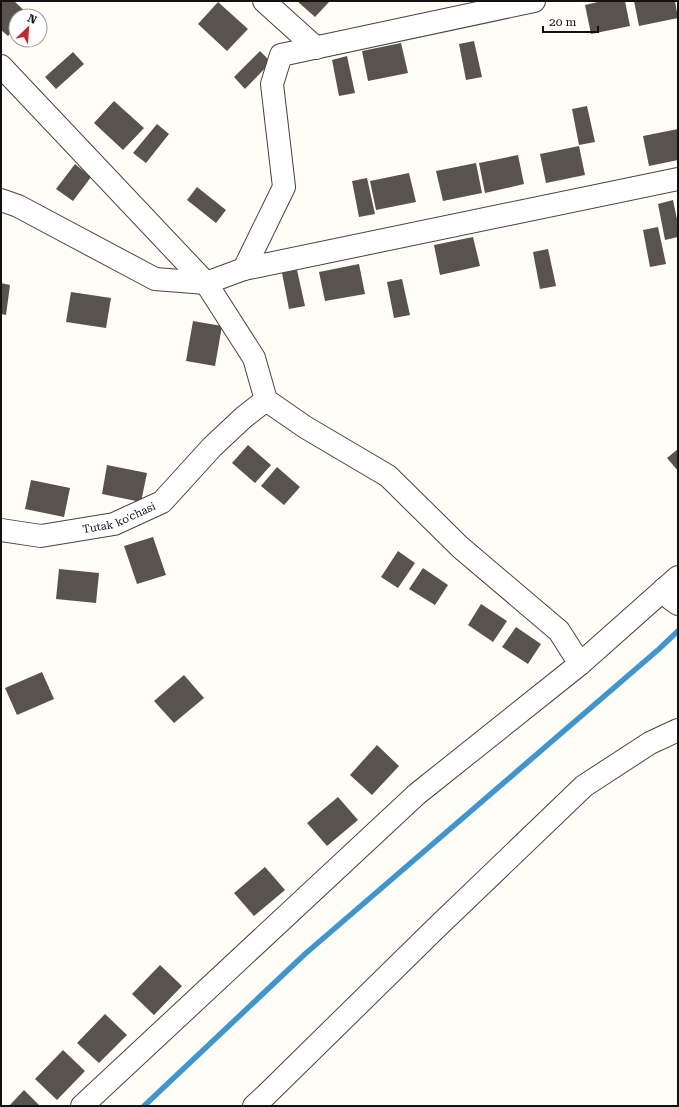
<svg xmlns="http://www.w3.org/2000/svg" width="679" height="1107" font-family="'Roboto Serif',serif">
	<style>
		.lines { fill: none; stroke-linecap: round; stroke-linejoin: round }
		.stream { stroke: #3f96cf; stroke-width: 5.5 }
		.building { fill: #5a524d }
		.minor-casing { stroke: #444; stroke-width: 24 }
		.minor { stroke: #fff; stroke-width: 22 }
		.labels { text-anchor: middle; stroke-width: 4; stroke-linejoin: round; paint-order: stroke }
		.street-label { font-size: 11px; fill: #111; stroke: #fff }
	</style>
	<rect width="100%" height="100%" fill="#fffdf5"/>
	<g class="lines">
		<!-- stream -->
		<path class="stream" d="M 144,1106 L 305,954 L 659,649 L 678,631"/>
	</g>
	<!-- building -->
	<path class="building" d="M 1,1 L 14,1 L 28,14 L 26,16 L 16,16 L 16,27 L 8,36 L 1,30 Z
		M 297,1 L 330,1 L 315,17 Z
		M 602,1 L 625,1 L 630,26 L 591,34 L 585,5 Z
		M 634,1 L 675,1 L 678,18 L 639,26 Z
		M 218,2 L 248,29 L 227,51 L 198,24 Z
		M 474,41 L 482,77 L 466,80 L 459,44 Z
		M 401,43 L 408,73 L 368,81 L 362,51 Z
		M 260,51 L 271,62 L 245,89 L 234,77 Z
		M 73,52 L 84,64 L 56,89 L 45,77 Z
		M 347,56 L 355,93 L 339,96 L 332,60 Z
		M 114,101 L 144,128 L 123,150 L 94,123 Z
		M 587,106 L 595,142 L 579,145 L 572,109 Z
		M 157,124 L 169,134 L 146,163 L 133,153 Z
		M 678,129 L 678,160 L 649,166 L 643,136 Z
		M 579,146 L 585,175 L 546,183 L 540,154 Z
		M 518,155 L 524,184 L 485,193 L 479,163 Z
		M 476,163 L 482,193 L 443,201 L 436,171 Z
		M 75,164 L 91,177 L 73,201 L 56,189 Z
		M 409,173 L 416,202 L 376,210 L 370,181 Z
		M 367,178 L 375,214 L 359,217 L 352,181 Z
		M 197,187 L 226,210 L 216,223 L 187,200 Z
		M 673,200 L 678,224 L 678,237 L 665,240 L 658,204 Z
		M 658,227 L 666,264 L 650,267 L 643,230 Z
		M 473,237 L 480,266 L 440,275 L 434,245 Z
		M 548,249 L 556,286 L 540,289 L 533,252 Z
		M 359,264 L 365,294 L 325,301 L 319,272 Z
		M 297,270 L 305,306 L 289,309 L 282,273 Z
		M 402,279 L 410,315 L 394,318 L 387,282 Z
		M 1,283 L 10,285 L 6,315 L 1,314 Z
		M 71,292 L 111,298 L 106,328 L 66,322 Z
		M 193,321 L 222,326 L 215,366 L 186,361 Z
		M 248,445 L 271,465 L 255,483 L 232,463 Z
		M 678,449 L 678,471 L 667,458 Z
		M 107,465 L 147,473 L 141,502 L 102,494 Z
		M 277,467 L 300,487 L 284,505 L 261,486 Z
		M 31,480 L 70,488 L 64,517 L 25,509 Z
		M 153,537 L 166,575 L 137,584 L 124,546 Z
		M 398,551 L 415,563 L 398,588 L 381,577 Z
		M 423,568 L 448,585 L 435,605 L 409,589 Z
		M 59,569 L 99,573 L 96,603 L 56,599 Z
		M 481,604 L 507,621 L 493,642 L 468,625 Z
		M 516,627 L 541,644 L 528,664 L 502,647 Z
		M 42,672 L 54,699 L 17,715 L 5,688 Z
		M 184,675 L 204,698 L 174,723 L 154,701 Z
		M 377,745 L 399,766 L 372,795 L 350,775 Z
		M 338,797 L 358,820 L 327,846 L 307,823 Z
		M 265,867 L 285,890 L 254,916 L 234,893 Z
		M 160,965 L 182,986 L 154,1015 L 132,994 Z
		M 105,1014 L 127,1035 L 99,1063 L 77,1043 Z
		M 63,1050 L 85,1071 L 57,1100 L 35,1079 Z
		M 24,1090 L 40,1106 L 9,1106 Z"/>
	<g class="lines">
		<!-- minor casing -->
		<g class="minor-casing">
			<g id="minor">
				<path d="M 264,1 L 316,48"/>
				<path d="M 1,66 L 206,283 L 254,358 L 266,400 L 305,427 L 388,476 L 460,547 L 559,631 L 580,664"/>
				<path d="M 1,200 L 18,206 L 155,279 L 206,283 L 244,269 L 678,179"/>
				<path d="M 244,269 L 284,187 L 272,84 L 281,55 L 534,1"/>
				<path id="s1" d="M 1,530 L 41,536 L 114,524 L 162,502 L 212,447 L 244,417 L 266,400"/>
				<path d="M 664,589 L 671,599 L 678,604"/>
				<path d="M 82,1106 L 417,794 L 580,664 L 678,577"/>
				<path d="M 254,1106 L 266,1095 L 435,929 L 584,786 L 650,743 L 678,730"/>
			</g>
		</g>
		<!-- minor -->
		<use href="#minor" class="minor"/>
	</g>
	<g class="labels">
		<!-- street labels -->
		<g class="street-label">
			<text dy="4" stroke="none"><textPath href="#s1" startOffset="121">Tutak ko'chasi</textPath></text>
		</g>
	</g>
	<!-- border -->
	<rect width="679" height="1107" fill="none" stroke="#111111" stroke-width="4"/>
	<!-- north arrow -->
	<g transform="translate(28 28) rotate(25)"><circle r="19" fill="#ffffff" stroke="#a0a0a0"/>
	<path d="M0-3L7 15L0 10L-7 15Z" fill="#c4262e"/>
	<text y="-6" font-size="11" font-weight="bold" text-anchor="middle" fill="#111111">N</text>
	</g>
	<!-- scale -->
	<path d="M543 26v6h55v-6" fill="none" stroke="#111111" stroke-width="2"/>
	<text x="549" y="26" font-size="12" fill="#111111" stroke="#ffffff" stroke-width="3" paint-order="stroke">20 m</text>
</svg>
